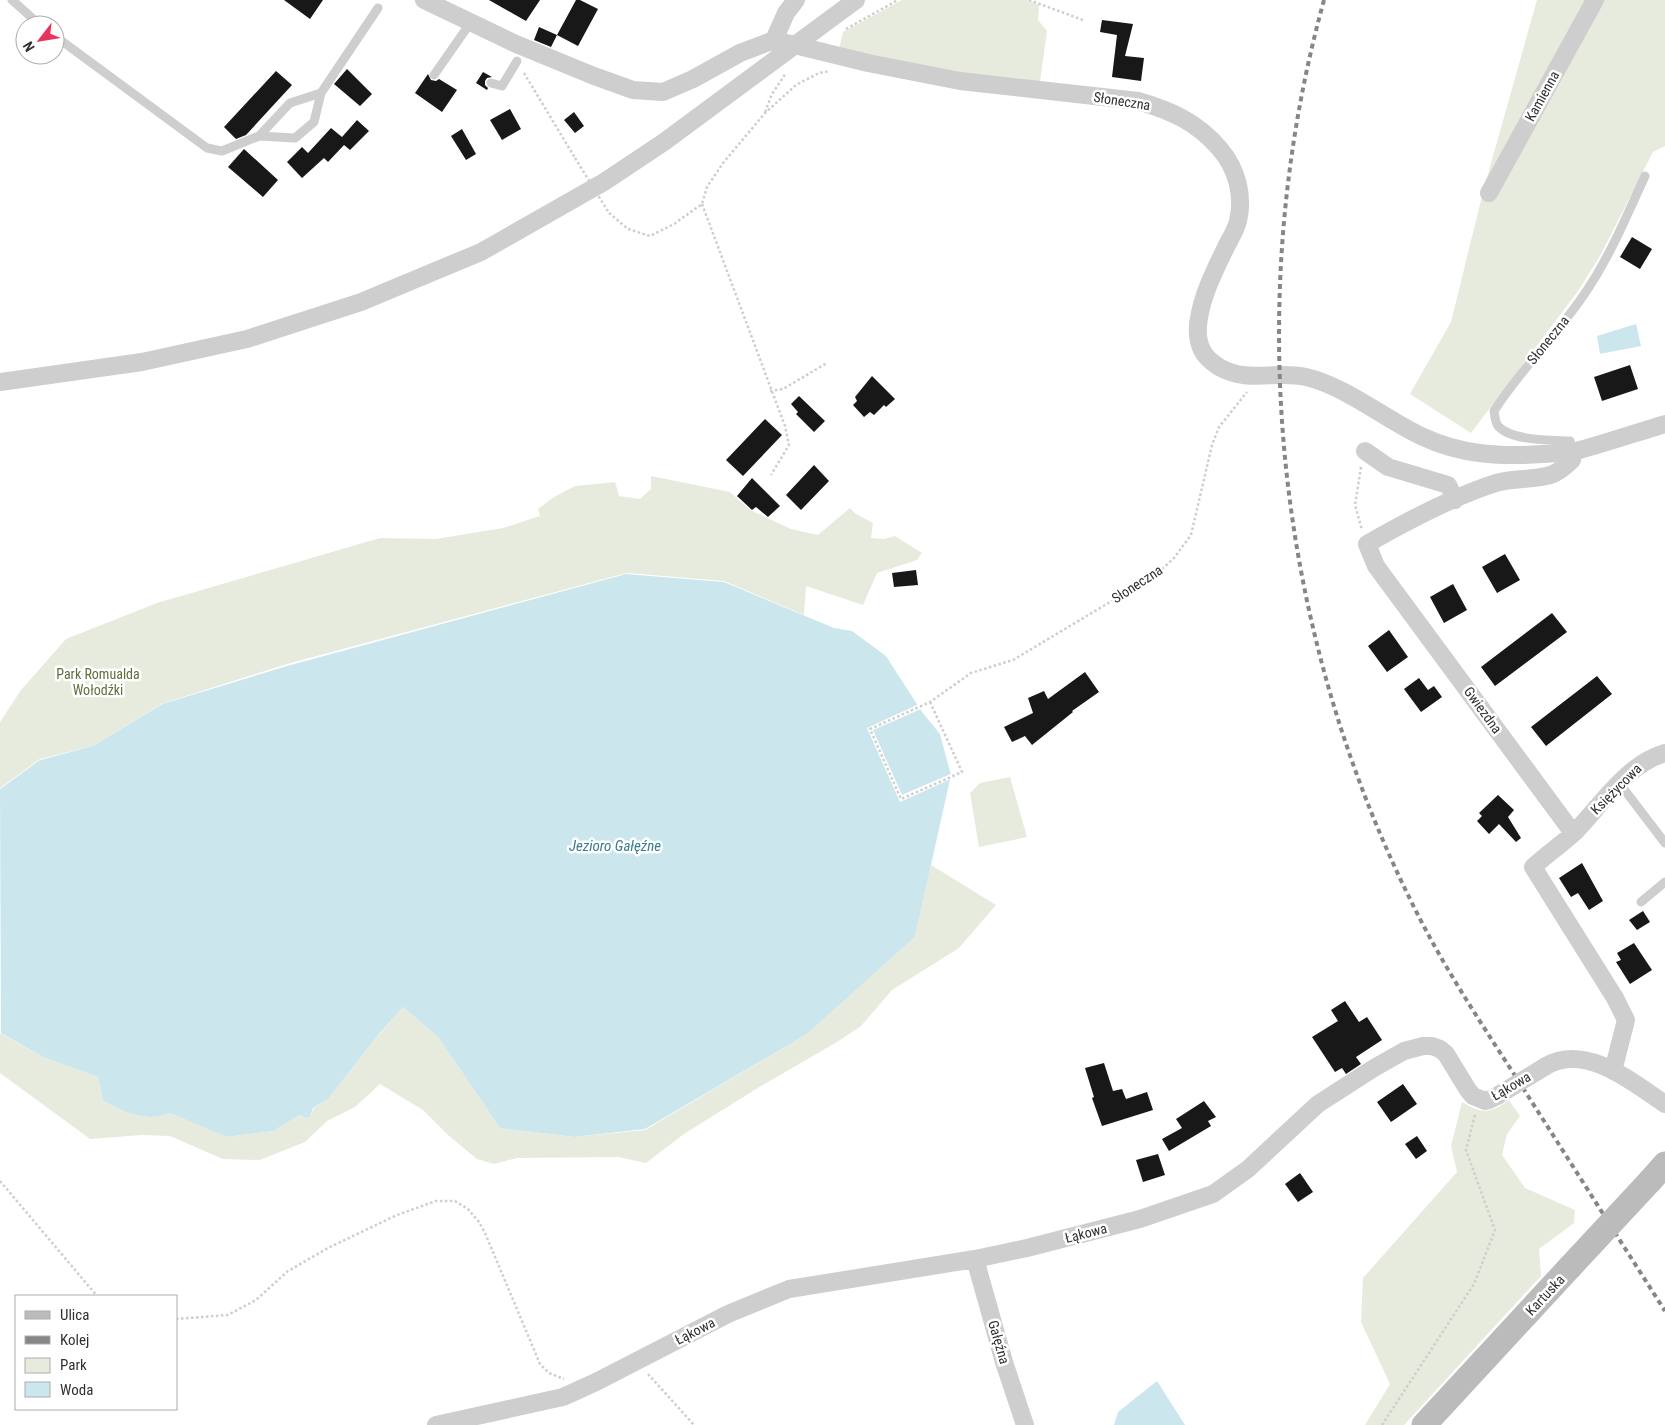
<svg xmlns="http://www.w3.org/2000/svg" width="1665" height="1425" font-family="'Roboto Condensed',sans-serif">
	<style>
		.green { fill: #e7ebdd }
		.water { fill: #cce6ee }
		.pier { fill: #fff }
		.building { fill: #181818 }
		.lines { fill: none; stroke-linecap: round; stroke-linejoin: round }
		.path { stroke: #cecece; stroke-width: 2.5; stroke-dasharray: 2.5 2.5; stroke-linecap: butt }
		.lane { stroke: #cecece; stroke-width: 9 }
		.street { stroke: #cecece; stroke-width: 18 }
		.secondary { stroke: #bbb; stroke-width: 25 }
		.rail { stroke: #868686; stroke-width: 4; stroke-dasharray: 5 4; stroke-linecap: butt }
		.path-bridge { stroke: #cecece; stroke-width: 2.5; stroke-dasharray: 2.5 2.5; stroke-linecap: butt }
		.street-bridge { stroke: #cecece; stroke-width: 18 }
		.secondary-bridge { stroke: #bbb; stroke-width: 25 }
		.labels { text-anchor: middle; stroke-width: 5; stroke-linejoin: round; paint-order: stroke }
		.street-label { font-size: 14px; fill: #313131; stroke: #fff }
		.park-label { font-size: 14px; fill: #5c6f3d; stroke: #fff }
		.water-label { font-size: 15px; font-style: italic; fill: #3b7b8f; stroke: #fff }
	</style>
	<rect width="100%" height="100%" fill="#fff"/>
	<!-- green -->
	<path class="green" d="M 902,0 L 1027,0 L 1039,5 L 1038,20 L 1047,31 L 1039,89 L 838,54 L 843,32 Z
		M 1537,0 L 1665,0 L 1665,146 L 1653,152 L 1600,256 L 1578,291 L 1471,433 L 1410,394 L 1451,322 L 1484,188 Z
		M 651,476 L 730,492 L 750,510 L 791,529 L 818,535 L 850,508 L 856,514 L 873,523 L 871,538 L 884,539 L 895,536 L 922,553 L 917,560 L 877,573 L 863,605 L 806,586 L 804,615 L 724,581 L 627,573 L 619,575 L 287,664 L 161,704 L 93,746 L 40,759 L 0,788 L 0,722 L 21,690 L 66,639 L 157,603 L 380,538 L 436,539 L 503,528 L 540,516 L 538,509 L 554,497 L 575,486 L 615,482 L 619,496 L 640,499 L 651,489 Z
		M 1010,777 L 1027,837 L 979,847 L 970,793 L 980,783 Z
		M 931,865 L 996,905 L 959,948 L 892,990 L 861,1026 L 837,1042 L 761,1086 L 684,1134 L 646,1163 L 618,1157 L 517,1158 L 494,1164 L 477,1159 L 448,1135 L 423,1110 L 380,1084 L 355,1107 L 327,1121 L 305,1142 L 260,1160 L 223,1159 L 170,1136 L 142,1135 L 90,1139 L 0,1073 L 0,1033 L 43,1057 L 98,1077 L 103,1101 C 126,1112 144,1123 170,1113 L 228,1137 L 273,1131 L 300,1115 L 307,1118 L 310,1117 L 314,1108 L 328,1099 L 376,1038 L 403,1007 L 438,1037 L 500,1128 L 574,1137 L 645,1130 L 807,1034 L 915,937 Z
		M 1509,1100 L 1520,1116 L 1507,1134 L 1502,1155 L 1525,1188 L 1575,1210 L 1574,1223 L 1539,1249 L 1541,1276 L 1404,1425 L 1365,1425 L 1390,1384 L 1361,1322 L 1363,1278 L 1457,1172 L 1451,1146 L 1462,1102 C 1482,1114 1490,1114 1509,1100 Z"/>
	<!-- water -->
	<path class="water" d="M 1636,324 L 1641,346 L 1600,354 L 1597,336 Z
		M 626,574 L 724,582 L 834,628 L 852,631 L 886,656 L 922,712 L 940,734 L 951,775 L 915,937 L 807,1034 L 645,1129 L 574,1137 L 500,1128 L 438,1037 L 403,1007 L 379,1034 L 328,1099 L 313,1108 L 310,1117 L 307,1118 L 300,1115 L 273,1131 L 227,1137 L 170,1113 C 144,1123 126,1112 103,1101 L 98,1077 L 43,1057 L 1,1033 L 0,789 L 40,760 L 93,746 L 162,704 L 287,666 Z
		M 1157,1381 L 1185,1425 L 1114,1425 L 1118,1412 Z"/>
	<!-- pier -->
	<path class="pier" d="M 919,704 L 921,709 L 873,730 L 902,795 L 953,773 L 953,778 L 900,802 L 867,728 Z"/>
	<!-- building -->
	<path class="building" d="M 284,0 L 323,0 L 310,19 Z
		M 489,0 L 540,0 L 526,21 Z
		M 576,0 L 580,0 L 598,9 L 578,46 L 557,35 Z
		M 1102,20 L 1133,24 L 1125,56 L 1144,58 L 1141,81 L 1112,77 L 1117,35 L 1100,32 Z
		M 539,27 L 557,35 L 551,47 L 534,40 Z
		M 347,69 L 372,94 L 360,106 L 334,84 Z
		M 276,71 L 292,85 L 246,135 L 236,139 L 224,127 Z
		M 483,72 L 492,77 L 487,78 L 485,81 L 485,85 L 488,88 L 487,90 L 476,83 Z
		M 428,74 L 431,80 L 436,81 L 439,79 L 457,90 L 442,112 L 415,93 Z
		M 510,109 L 521,129 L 502,140 L 490,120 Z
		M 574,112 L 584,126 L 575,133 L 564,120 Z
		M 357,120 L 369,131 L 350,150 L 344,145 L 328,162 L 324,158 L 302,178 L 287,162 L 302,147 L 308,153 L 331,128 L 342,137 Z
		M 462,129 L 476,154 L 466,160 L 451,136 Z
		M 244,149 L 278,180 L 263,197 L 228,167 Z
		M 1632,237 L 1652,249 L 1640,269 L 1620,257 Z
		M 1630,365 L 1638,389 L 1602,401 L 1594,377 Z
		M 872,376 L 895,399 L 886,407 L 884,405 L 874,415 L 870,412 L 864,417 L 853,405 L 857,401 L 855,397 Z
		M 799,396 L 825,421 L 814,432 L 796,414 L 798,412 L 791,404 Z
		M 765,419 L 782,435 L 743,476 L 726,460 Z
		M 814,465 L 829,481 L 801,510 L 786,495 Z
		M 752,478 L 780,506 L 768,517 L 756,507 L 752,510 L 737,496 Z
		M 1505,554 L 1520,580 L 1497,593 L 1482,567 Z
		M 916,570 L 918,585 L 894,587 L 892,573 Z
		M 1453,584 L 1467,610 L 1444,623 L 1430,597 Z
		M 1552,613 L 1567,632 L 1495,686 L 1481,667 Z
		M 1389,630 L 1408,657 L 1387,672 L 1368,646 Z
		M 1085,672 L 1099,692 L 1072,711 L 1073,712 L 1032,745 L 1025,736 L 1012,742 L 1004,727 L 1033,713 L 1028,698 L 1044,691 L 1048,699 Z
		M 1597,676 L 1612,694 L 1546,746 L 1531,727 Z
		M 1419,678 L 1428,690 L 1434,686 L 1442,697 L 1421,712 L 1404,689 Z
		M 1498,795 L 1514,810 L 1508,817 L 1521,838 L 1516,842 L 1499,824 L 1489,834 L 1477,821 L 1482,816 L 1479,813 Z
		M 1582,863 L 1603,901 L 1589,910 L 1578,893 L 1571,897 L 1559,878 Z
		M 1643,911 L 1650,922 L 1637,930 L 1629,920 Z
		M 1634,943 L 1652,970 L 1630,984 L 1616,962 L 1621,960 L 1617,953 Z
		M 1345,1001 L 1359,1022 L 1367,1017 L 1382,1040 L 1356,1057 L 1361,1064 L 1346,1074 L 1342,1068 L 1335,1072 L 1312,1037 L 1338,1021 L 1331,1010 Z
		M 1104,1063 L 1113,1091 L 1122,1089 L 1126,1099 L 1147,1092 L 1153,1110 L 1102,1126 L 1092,1098 L 1094,1097 L 1085,1068 Z
		M 1403,1084 L 1417,1104 L 1391,1122 L 1377,1102 Z
		M 1204,1101 L 1216,1117 L 1208,1121 L 1211,1126 L 1169,1151 L 1162,1139 L 1182,1128 L 1176,1119 Z
		M 1417,1136 L 1427,1151 L 1416,1159 L 1405,1144 Z
		M 1158,1154 L 1165,1175 L 1143,1182 L 1136,1160 Z
		M 1300,1173 L 1313,1192 L 1298,1202 L 1285,1184 Z"/>
	<g class="lines">
		<!-- path -->
		<path class="path" d="M 1029,0 L 1083,20
			M 846,29 L 898,0
			M 524,73 L 575,158
			M 765,112 L 772,94 L 786,73
			M 702,204 L 785,426 L 789,445 L 771,475
			M 609,213 L 628,229 L 650,236 L 674,224 L 702,204 L 707,187 L 723,163 L 765,113 L 796,85 L 819,73 L 830,71
			M 770,391 L 783,389 L 827,363
			M 1361,467 L 1355,505 L 1362,530
			M 930,702 L 962,772 L 901,799 L 870,729 L 930,702 L 971,673 L 1013,660 L 1157,574 L 1174,558 L 1191,535 L 1212,445 L 1219,427 L 1247,392
			M 0,1181 L 97,1296
			M 176,1319 L 228,1315 L 256,1300 L 288,1271 L 328,1248 L 397,1215 L 436,1201 L 455,1201 L 468,1209 L 479,1222 L 485,1233 L 540,1364 L 549,1373 L 564,1379
			M 648,1374 L 694,1425
			M 1382,1425 L 1474,1284 L 1495,1230 L 1466,1150 L 1475,1115"/>
		<!-- lane -->
		<path class="lane" d="M 12,0 L 40,25
			M 55,36 L 207,148 L 222,151 L 259,136 L 295,138 L 314,122 L 321,93 L 378,8
			M 434,75 L 471,22
			M 491,83 L 502,86 L 517,61
			M 259,136 L 290,103 L 321,93
			M 1573,451 L 1570,441 C 1551,440 1511,441 1498,426 C 1495,422 1495,417 1494,411 C 1520,370 1556,336 1583,296 C 1609,259 1626,217 1645,176
			M 1620,784 L 1665,843
			M 1641,902 L 1665,882"/>
		<!-- street -->
		<path class="street" d="M 424,0 L 516,44 L 594,76 L 633,90 L 663,92 L 693,79 L 740,53 L 774,40
			M 774,40 L 868,63 L 960,81 L 1138,101 C 1172,111 1197,122 1220,149 C 1237,169 1244,196 1238,221 C 1236,230 1230,239 1226,247 C 1215,270 1203,293 1199,318 C 1197,329 1197,340 1202,350 C 1205,357 1213,363 1219,367 C 1249,384 1275,370 1306,377 C 1345,386 1385,419 1421,436 C 1461,455 1500,457 1543,454 C 1554,453 1566,453 1576,451 C 1606,443 1635,433 1665,424
			M 774,40 L 786,13 L 796,0
			M 1489,193 L 1595,0
			M 0,382 L 142,362 L 247,339 L 361,302 L 481,252 L 604,182 L 664,142 L 856,0
			M 1365,451 L 1388,467 L 1448,485 L 1455,500
			M 1573,833 L 1376,566 L 1367,544 C 1407,521 1452,497 1496,483 C 1513,478 1530,480 1546,476 C 1557,474 1564,467 1572,460 L 1573,451
			M 1546,1066 C 1586,1043 1632,1082 1665,1104
			M 1613,1071 L 1626,1020 L 1615,998 L 1533,867 C 1546,855 1562,844 1575,832 C 1602,804 1627,764 1665,753
			M 975,1259 L 1004,1362 L 1025,1425
			M 436,1425 L 563,1397 L 596,1382 L 728,1314 L 789,1289 L 975,1259 L 1027,1248 L 1140,1219 L 1213,1194 L 1248,1169 L 1318,1104 L 1374,1068 L 1404,1051 L 1423,1046 L 1432,1046 L 1440,1049 L 1446,1054 L 1468,1090 L 1473,1096 L 1485,1101 L 1489,1100 L 1497,1096"/>
		<!-- secondary -->
		<path class="secondary" d="M 1650,1181 L 1665,1164
			M 1424,1425 L 1570,1267"/>
		<!-- rail -->
		<path class="rail" d="M 1324,0 C 1240,304 1275,635 1418,915 C 1448,974 1485,1029 1521,1085 C 1569,1160 1617,1236 1665,1311"/>
		<!-- path-bridge -->
		<path class="path-bridge" d="M 575,158 L 609,213"/>
		<!-- street-bridge -->
		<path class="street-bridge" d="M 1497,1096 L 1546,1066"/>
		<!-- secondary-bridge -->
		<path class="secondary-bridge" d="M 1570,1267 L 1650,1181"/>
	</g>
	<g class="labels">
		<!-- street labels -->
		<g class="street-label">
			<text transform="translate(1542 96) rotate(-61)" y="5">Kamienna</text>
			<text transform="translate(1122 101) rotate(9)" y="5">Słoneczna</text>
			<text transform="translate(1548 340) rotate(-51)" y="5">Słoneczna</text>
			<text transform="translate(1137 584) rotate(-33)" y="5">Słoneczna</text>
			<text transform="translate(1483 710) rotate(54)" y="5">Gwiezdna</text>
			<text transform="translate(1616 789) rotate(-45)" y="5">Księżycowa</text>
			<text transform="translate(1511 1086) rotate(-30)" y="5">Łąkowa</text>
			<text transform="translate(1086 1233) rotate(-14)" y="5">Łąkowa</text>
			<text transform="translate(1545 1295) rotate(-47)" y="5">Kartuska</text>
			<text transform="translate(695 1331) rotate(-27)" y="5">Łąkowa</text>
			<text transform="translate(999 1342) rotate(74)" y="5">Gałęźna</text>
		</g>
		<!-- park labels -->
		<g class="park-label">
			<text x="98" y="679">Park Romualda<tspan x="98" dy="16">Wołodźki</tspan></text>
		</g>
		<!-- water labels -->
		<g class="water-label">
			<text x="615" y="851">Jezioro Gałęźne</text>
		</g>
	</g>
	<!-- legend -->
	<rect x="15" y="1295" width="162" height="115" fill="#ffffff" stroke="#adadad"/>
	<rect x="25" y="1311" width="25" height="8" fill="#bbbbbb" stroke="#adadad"/>
	<text x="60" y="1320" font-size="15" fill="#313131">Ulica</text>
	<rect x="25" y="1336" width="25" height="8" fill="#868686" stroke="#adadad"/>
	<text x="60" y="1345" font-size="15" fill="#313131">Kolej</text>
	<rect x="25" y="1358" width="25" height="15" fill="#e7ebdd" stroke="#adadad"/>
	<text x="60" y="1370" font-size="15" fill="#313131">Park</text>
	<rect x="25" y="1382" width="25" height="15" fill="#cce6ee" stroke="#adadad"/>
	<text x="60" y="1395" font-size="15" fill="#313131">Woda</text>
	<!-- north arrow -->
	<g transform="translate(40 40) rotate(239)"><circle r="24" fill="#ffffff" stroke="#adadad"/>
	<path d="M0-4L9 19L0 12L-9 19Z" fill="#e8345d"/>
	<text y="-8" font-size="14" font-weight="bold" text-anchor="middle" fill="#313131">N</text>
	</g>
</svg>
